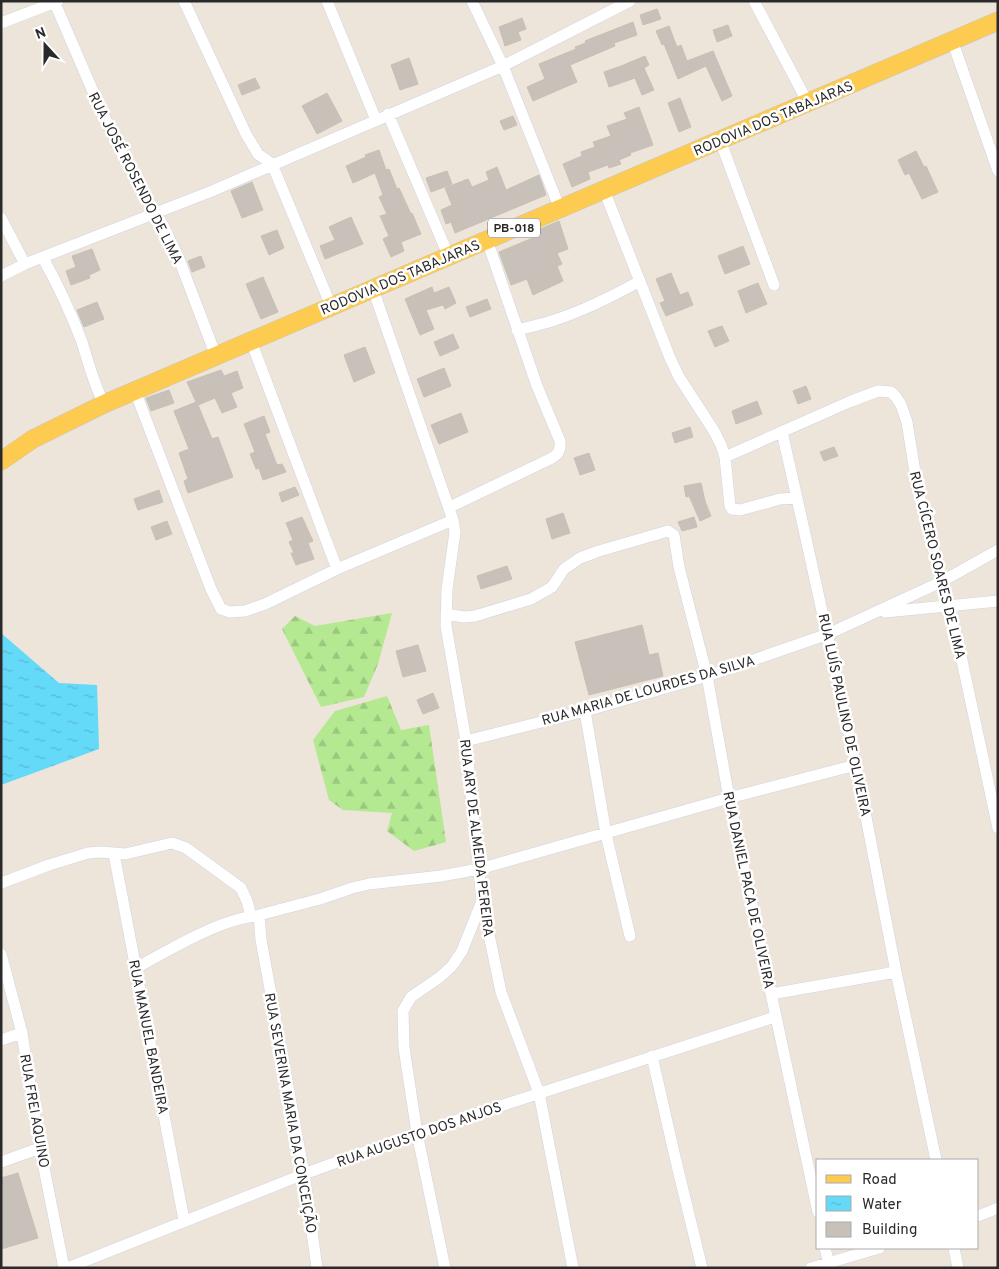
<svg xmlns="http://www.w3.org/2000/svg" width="999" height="1269" font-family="Overpass,sans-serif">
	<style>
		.forest { fill: url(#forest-firs) }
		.water { fill: url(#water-ripples) }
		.building { fill: #c8c1ba; stroke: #c9c0b4 }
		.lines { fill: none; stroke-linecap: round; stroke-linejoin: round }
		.minor-casing { stroke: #cfd4e4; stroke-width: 12 }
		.primary-casing { stroke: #c8c8c8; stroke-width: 19 }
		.minor { stroke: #fff; stroke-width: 11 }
		.primary { stroke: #fccb50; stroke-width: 18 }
		.labels { text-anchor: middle; stroke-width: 5; stroke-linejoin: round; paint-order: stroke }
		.shield { fill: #fff; stroke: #6a6a6a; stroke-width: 1 }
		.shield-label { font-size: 12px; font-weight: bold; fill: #2a2a2a }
		.street-label { font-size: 14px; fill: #2a2a2a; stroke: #fff }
	</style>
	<defs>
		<pattern id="forest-firs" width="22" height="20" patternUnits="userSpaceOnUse" patternTransform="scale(1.25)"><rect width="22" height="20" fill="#b4e992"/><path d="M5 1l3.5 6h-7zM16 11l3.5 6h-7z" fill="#9bc87e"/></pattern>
		<pattern id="water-ripples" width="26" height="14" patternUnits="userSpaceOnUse" patternTransform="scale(1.25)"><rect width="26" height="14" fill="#64d9f8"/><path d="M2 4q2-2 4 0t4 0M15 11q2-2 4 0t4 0" fill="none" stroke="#57bad5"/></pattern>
	</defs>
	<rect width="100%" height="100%" fill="#ede4da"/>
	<!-- forest -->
	<path class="forest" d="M 392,613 L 378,664 L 364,697 L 321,707 L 282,629 L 295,616 L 315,626 Z
		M 387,696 L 401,730 L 429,725 L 446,842 L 414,851 L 387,831 L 392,813 L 343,810 L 329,800 L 313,740 L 335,711 Z"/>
	<!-- water -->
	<path class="water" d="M 1,633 L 59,683 L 97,685 L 99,749 L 1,785 Z"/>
	<!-- building -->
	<path class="building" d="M 657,9 L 661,19 L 643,25 L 640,15 Z
		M 522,18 L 526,29 L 518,32 L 521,40 L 505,46 L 499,27 Z
		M 633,22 L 637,35 L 614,43 L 615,46 L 570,65 L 577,82 L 533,101 L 527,87 L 545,79 L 539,64 L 576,49 L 575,47 L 586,43 L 585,41 Z
		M 728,25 L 732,36 L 717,42 L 713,30 Z
		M 669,26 L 677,47 L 681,45 L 687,61 L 713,51 L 732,96 L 722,101 L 706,66 L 678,79 L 664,44 L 662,45 L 656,31 Z
		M 645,56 L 649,65 L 644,68 L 654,90 L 642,95 L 635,78 L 609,87 L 604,72 L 621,66 Z
		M 409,58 L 418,84 L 400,90 L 391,65 Z
		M 255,78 L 260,88 L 242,95 L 238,85 Z
		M 327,93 L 342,121 L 317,134 L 302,106 Z
		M 680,98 L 691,127 L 679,132 L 668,103 Z
		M 639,107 L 653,145 L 630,153 L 631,155 L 619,160 L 621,164 L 609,168 L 608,165 L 588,172 L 590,179 L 572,187 L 563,164 L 582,156 L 581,152 L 595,147 L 593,142 L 611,136 L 607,126 L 627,119 L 624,113 Z
		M 513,116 L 517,125 L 504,130 L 500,121 Z
		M 379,150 L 386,170 L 389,169 L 397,189 L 399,188 L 411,214 L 412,213 L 421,234 L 401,242 L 404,251 L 391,257 L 383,239 L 389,236 L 380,216 L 387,214 L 379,197 L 383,195 L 375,173 L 353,183 L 346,166 L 366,157 L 365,155 Z
		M 916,151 L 924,167 L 926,166 L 938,192 L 922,199 L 909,173 L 905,175 L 898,160 Z
		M 497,167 L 506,190 L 539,175 L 546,195 L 455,233 L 451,222 L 446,224 L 441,210 L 452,205 L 445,188 L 468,179 L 472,187 L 489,180 L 486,172 Z
		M 447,171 L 452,184 L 431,192 L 426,178 Z
		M 252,182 L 263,210 L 242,218 L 231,191 Z
		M 351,217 L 363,244 L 325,259 L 320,246 L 335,240 L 329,227 Z
		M 559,221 L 568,249 L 557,253 L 562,264 L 557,266 L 563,281 L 533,295 L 527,279 L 511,285 L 499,252 L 535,237 L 533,232 Z
		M 277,230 L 284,248 L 269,255 L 261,236 Z
		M 743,246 L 750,264 L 725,274 L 718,256 Z
		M 92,249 L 100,270 L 89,275 L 90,278 L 71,285 L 66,271 L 76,267 L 72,256 Z
		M 201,256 L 205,267 L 192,272 L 188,261 Z
		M 671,273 L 680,295 L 688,292 L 693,305 L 666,316 L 660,303 L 665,301 L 656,279 Z
		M 263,277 L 278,312 L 261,319 L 246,284 Z
		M 758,283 L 767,304 L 746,313 L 738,291 Z
		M 432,287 L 434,293 L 449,287 L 456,303 L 445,309 L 443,305 L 426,310 L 434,329 L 420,335 L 405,299 Z
		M 487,299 L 491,309 L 470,317 L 466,307 Z
		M 97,302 L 104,319 L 84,327 L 77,310 Z
		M 722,326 L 729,341 L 715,347 L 708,331 Z
		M 453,334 L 459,348 L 440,356 L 434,342 Z
		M 365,347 L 375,373 L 354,382 L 344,355 Z
		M 444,368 L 451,386 L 424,397 L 417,379 Z
		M 221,370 L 224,376 L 237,371 L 243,388 L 231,393 L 237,407 L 222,413 L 215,398 L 198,405 L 212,439 L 218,437 L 233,477 L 188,493 L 184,481 L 188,479 L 179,453 L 189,449 L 174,411 L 196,402 L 187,382 Z
		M 806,386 L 811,399 L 798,404 L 793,391 Z
		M 169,390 L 174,403 L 151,411 L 146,398 Z
		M 757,401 L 762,414 L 736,424 L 732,411 Z
		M 461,413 L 468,432 L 439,444 L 431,425 Z
		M 264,416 L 270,432 L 265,434 L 277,465 L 282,464 L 286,472 L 263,480 L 259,468 L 256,469 L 250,454 L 255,452 L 244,424 Z
		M 690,427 L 693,437 L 675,443 L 672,433 Z
		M 834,447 L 838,456 L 824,461 L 820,452 Z
		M 589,453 L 595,470 L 580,475 L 574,458 Z
		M 701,483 L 705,501 L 711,516 L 700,521 L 689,496 L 686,497 L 684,486 Z
		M 295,487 L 299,495 L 282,502 L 279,493 Z
		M 159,490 L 163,502 L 138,510 L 134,499 Z
		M 563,513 L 570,533 L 552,539 L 546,519 Z
		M 302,517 L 313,541 L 308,543 L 314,559 L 296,565 L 291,553 L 294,553 L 289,542 L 293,540 L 286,523 Z
		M 694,517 L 697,527 L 682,531 L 678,522 Z
		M 167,521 L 172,534 L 156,540 L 151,527 Z
		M 507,566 L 512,579 L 481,589 L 477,576 Z
		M 642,625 L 649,655 L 658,653 L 663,676 L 589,695 L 575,642 Z
		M 418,645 L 426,671 L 403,677 L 396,651 Z
		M 433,693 L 439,708 L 423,714 L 417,700 Z
		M 18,1173 L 38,1238 L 1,1249 L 1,1178 Z"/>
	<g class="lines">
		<!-- minor casing -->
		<g class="minor-casing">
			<path id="minor" d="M 54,1 L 101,110 L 126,161 L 165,229 L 179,259 L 216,356
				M 184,1 L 246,134 L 258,154 L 272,164 L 331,306
				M 327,1 L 376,120
				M 472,1 L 503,66 L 560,209
				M 754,1 L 808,103
				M 1,23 L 58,1
				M 952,40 L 998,171
				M 388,114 L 449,257
				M 720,140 L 774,285
				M 604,190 L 670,358 L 679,377 L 714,431 L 721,445 L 725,457 L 730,506 L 732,509 L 740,510 L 780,499 L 797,498 L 856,765 L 896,972 L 936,1160
				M 1,218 L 25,264
				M 43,258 C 58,285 71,313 82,342 C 89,365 93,382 104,404
				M 1,276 L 25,264 L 212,191 L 503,66 L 630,1
				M 373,289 L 453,520 L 455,532 L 447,589 L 446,626 L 466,741 L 482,901 L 501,992 L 539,1093 L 573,1268
				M 517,330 C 530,327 543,324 555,320 C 585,310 613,296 640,281
				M 251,341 L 337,569
				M 135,391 L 211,589 L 221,609 L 230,612 L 245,611 L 265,604 L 337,569 L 453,520
				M 782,432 L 797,498
				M 725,457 L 849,402 L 878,391 L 891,392 L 896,397 L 901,405 L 907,422 L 918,491 L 958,642 L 998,828
				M 450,507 L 550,459 C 558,455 561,451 560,441 L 537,386 L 487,240
				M 885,612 L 998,601
				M 446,614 L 464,617 L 475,616 L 531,599 L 552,587 L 564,569 L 580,558 L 599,551 L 668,531 L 674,535 L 679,567 L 707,676 L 729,798 L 818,1212
				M 585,711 L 606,834 L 630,936
				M 466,741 L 585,711 L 707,676 L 828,634 L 941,582 L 998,550
				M 114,854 L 184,1220
				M 1,883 L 49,865 L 88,853 L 101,852 L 125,854 L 172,843 L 186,848 L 241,888 L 247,901 L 251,916
				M 1,954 L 22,1033 L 40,1148 L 64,1268
				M 136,968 C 169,950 220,919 257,916
				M 771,994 L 896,972
				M 1,1040 L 22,1033
				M 652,1056 L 675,1157 L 702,1268
				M 1,1162 L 40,1148
				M 978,1216 L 998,1208
				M 825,1248 L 830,1268
				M 954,1248 L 958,1268
				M 67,1268 L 304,1174 L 417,1133 L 775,1017
				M 317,1268 L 304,1174 L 261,940 L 259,915 L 320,899 L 352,888 L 369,884 L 441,876 L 479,869 L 729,798 L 856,765
				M 445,1268 L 417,1133 L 404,1048 L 403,1011 L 411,997 L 440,977 L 452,966 L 462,951 L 482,901
				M 811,1268 L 879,1248"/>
		</g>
		<!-- primary casing -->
		<g class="primary-casing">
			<path id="primary" d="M 1,461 L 33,439 L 104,404 L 998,21"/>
		</g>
		<!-- minor -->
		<use href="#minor" class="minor"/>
		<!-- primary -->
		<use href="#primary" class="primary"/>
	</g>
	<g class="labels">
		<!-- shield labels -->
		<rect class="shield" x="488" y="218.5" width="52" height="19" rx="4"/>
		<g class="shield-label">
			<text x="514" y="232">PB-018</text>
		</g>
		<!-- street labels -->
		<g class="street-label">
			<text transform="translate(773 118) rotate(-23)" y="5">RODOVIA DOS TABAJARAS</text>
			<text transform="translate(136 178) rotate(63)" y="5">RUA JOSÉ ROSENDO DE LIMA</text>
			<text transform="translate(400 277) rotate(-23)" y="5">RODOVIA DOS TABAJARAS</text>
			<text transform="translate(938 565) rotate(76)" y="5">RUA CÍCERO SOARES DE LIMA</text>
			<text transform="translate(648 690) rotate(-16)" y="5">RUA MARIA DE LOURDES DA SILVA</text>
			<text transform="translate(845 715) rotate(78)" y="5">RUA LUÍS PAULINO DE OLIVEIRA</text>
			<text transform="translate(477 838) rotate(83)" y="5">RUA ARY DE ALMEIDA PEREIRA</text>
			<text transform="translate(749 890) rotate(78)" y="5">RUA DANIEL PACA DE OLIVEIRA</text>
			<text transform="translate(149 1037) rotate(79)" y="5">RUA MANUEL BANDEIRA</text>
			<text transform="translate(35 1111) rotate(80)" y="5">RUA FREI AQUINO</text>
			<text transform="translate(291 1113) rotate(80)" y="5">RUA SEVERINA MARIA DA CONCEIÇÃO</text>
			<text transform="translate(419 1134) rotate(-19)" y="5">RUA AUGUSTO DOS ANJOS</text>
		</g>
	</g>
	<!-- border -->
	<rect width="999" height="1269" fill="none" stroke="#2a2a2a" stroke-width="5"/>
	<!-- legend -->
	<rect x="816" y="1159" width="162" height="90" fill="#ffffff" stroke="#aaaaaa"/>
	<rect x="826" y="1175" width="25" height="8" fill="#fccb50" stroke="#aaaaaa"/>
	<text x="862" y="1184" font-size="15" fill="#2a2a2a">Road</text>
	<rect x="826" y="1196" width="25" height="15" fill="url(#water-ripples)" stroke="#aaaaaa"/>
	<text x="862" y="1209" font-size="15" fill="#2a2a2a">Water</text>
	<rect x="826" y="1222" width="25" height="15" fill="#c8c1ba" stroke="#aaaaaa"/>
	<text x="862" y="1234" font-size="15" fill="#2a2a2a">Building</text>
	<!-- north arrow -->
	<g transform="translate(45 45) rotate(339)" stroke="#ffffff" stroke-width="4" paint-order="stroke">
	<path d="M0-4L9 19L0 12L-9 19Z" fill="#2a2a2a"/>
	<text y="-8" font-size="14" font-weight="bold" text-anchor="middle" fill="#2a2a2a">N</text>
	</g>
</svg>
